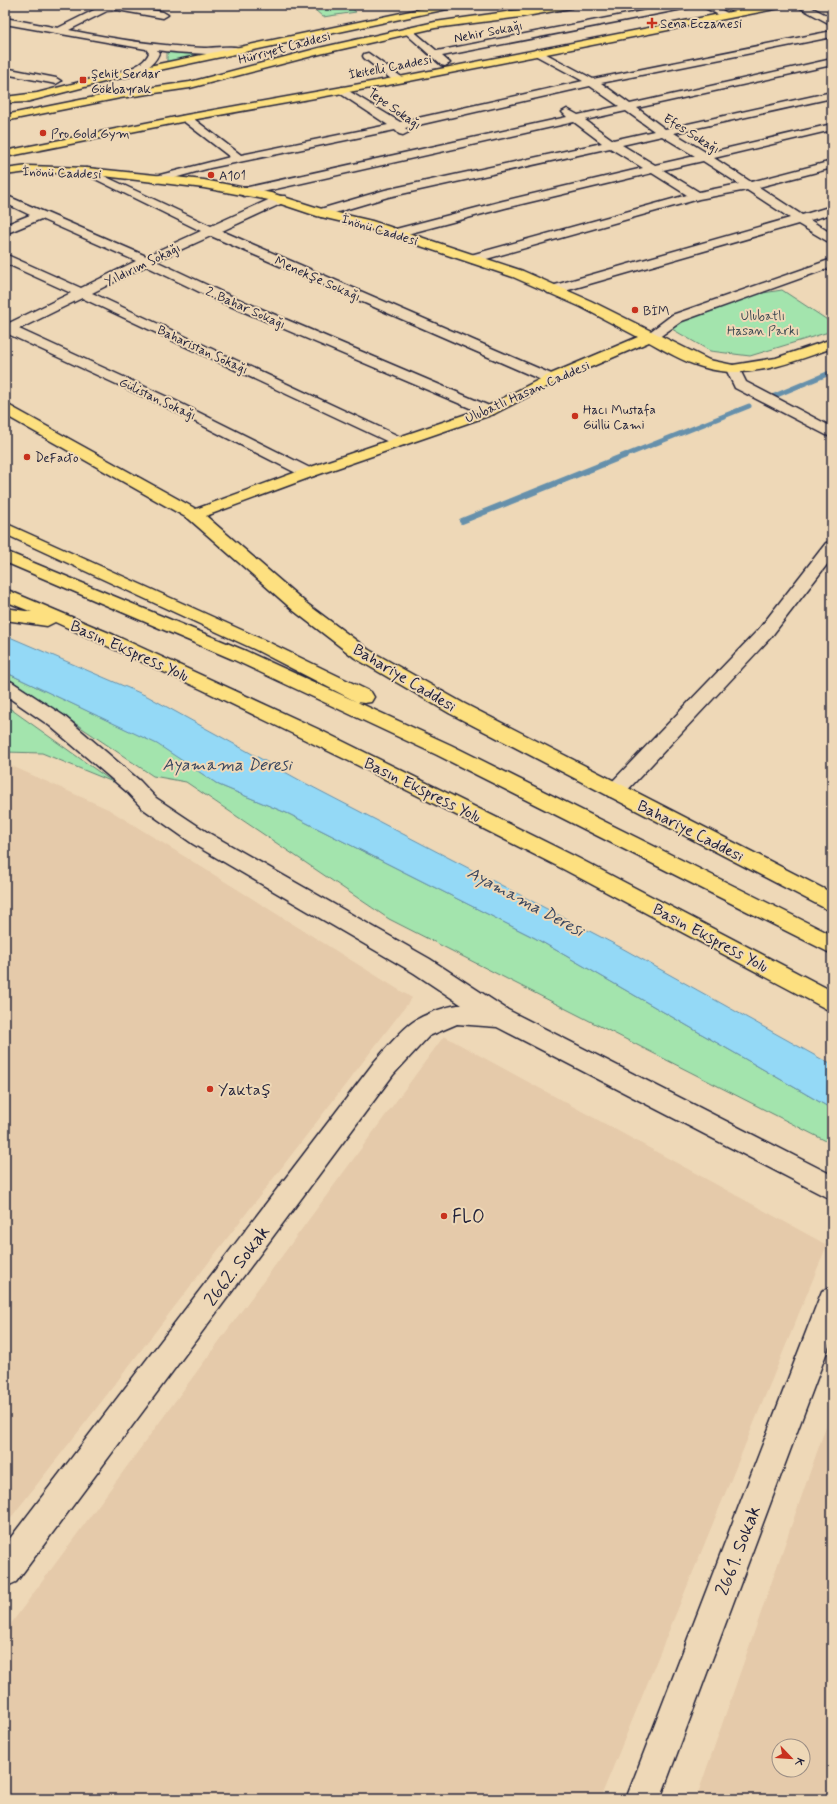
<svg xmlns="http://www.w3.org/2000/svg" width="837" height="1804" font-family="Mynerve,sans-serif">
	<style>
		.built { fill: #e5caaa; fill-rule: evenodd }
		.green { fill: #a3e4ad; stroke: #628374 }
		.water { fill: #94d9f6; stroke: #6690ab }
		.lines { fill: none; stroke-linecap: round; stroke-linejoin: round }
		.stream-far1 { stroke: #6690ab; stroke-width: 5 }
		.stream { stroke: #6690ab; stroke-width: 6 }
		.minor-casing { stroke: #22223b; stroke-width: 3 }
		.major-casing { stroke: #22223b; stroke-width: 3 }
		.highway-casing { stroke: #22223b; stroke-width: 3 }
		.minor { fill: #eed8b7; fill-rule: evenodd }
		.major { fill: #fde080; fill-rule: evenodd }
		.highway { fill: #fde080; fill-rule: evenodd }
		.poi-dot { fill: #c8321e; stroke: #eed8b7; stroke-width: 1.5 }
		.labels { text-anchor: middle; stroke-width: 4; stroke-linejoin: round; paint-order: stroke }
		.far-poi-label { font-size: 13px; fill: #22223b; stroke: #eed8b7; text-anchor: start }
		.far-street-label { font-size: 13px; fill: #22223b; stroke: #eed8b7 }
		.far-park-label { font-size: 13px; fill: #3c4952; stroke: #eed8b7 }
		.street-label { font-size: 16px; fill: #22223b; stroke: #eed8b7 }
		.poi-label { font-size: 16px; fill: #22223b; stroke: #eed8b7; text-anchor: start }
		.water-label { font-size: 17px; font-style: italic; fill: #394760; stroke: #eed8b7 }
		.near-poi-label { font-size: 19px; fill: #22223b; stroke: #eed8b7; text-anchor: start }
		.near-street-label { font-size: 19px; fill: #22223b; stroke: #eed8b7 }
	</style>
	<rect width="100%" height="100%" fill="#eed8b7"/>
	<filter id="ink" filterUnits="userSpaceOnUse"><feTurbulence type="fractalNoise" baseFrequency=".025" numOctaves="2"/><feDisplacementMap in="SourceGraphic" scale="8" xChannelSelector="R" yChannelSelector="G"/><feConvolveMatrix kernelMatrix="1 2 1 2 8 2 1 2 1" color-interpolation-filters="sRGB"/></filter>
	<g filter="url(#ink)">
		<!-- built -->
		<path class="built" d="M 5,763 L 108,809 L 412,998 L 82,1427 L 5,1525 Z
			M 444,1036 L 827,1245 L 600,1799 L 5,1799 L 5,1632 Z
			M 832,1409 L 832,1799 L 696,1799 ZM 779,1746 L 803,1746 L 803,1770 L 779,1770 Z"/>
		<!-- green -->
		<path class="green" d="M 349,6 L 356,12 L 323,17 L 315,10 Z
			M 167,52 L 206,54 L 167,64 Z
			M 782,290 L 832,323 L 832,331 L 750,356 L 710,351 L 672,329 L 678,322 L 757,294 Z
			M 5,672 L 158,744 L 219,785 L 289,814 L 535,938 L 832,1109 L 832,1144 L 389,919 L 186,782 L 153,776 L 5,676 Z
			M 5,705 L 113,782 L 42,753 L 5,752 Z"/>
		<!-- water -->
		<path class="water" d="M 5,635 L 147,696 L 303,782 L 620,947 L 832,1065 L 832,1109 L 535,938 L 289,814 L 219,785 L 157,744 L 5,672 Z"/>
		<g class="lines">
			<!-- stream-far1 -->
			<path class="stream-far1" d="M 772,397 L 832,372
				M 624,456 L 749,406"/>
			<!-- stream -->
			<path class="stream" d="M 462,521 L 626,455"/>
			<!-- minor casing -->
			<g class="minor-casing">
				<path id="minor" d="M 107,5 L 122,5 L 163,12 L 168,15 L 163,18 L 117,10 L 107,11 L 69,30 C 114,39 158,46 204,48 C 213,48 238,44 243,50 C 236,58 170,52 157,50 L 159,53 C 152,72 128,76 111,80 L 107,79 L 106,77 L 107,75 C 121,71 143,68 149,53 L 146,49 L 5,24 L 5,18 L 58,28 L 102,6 Z
					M 674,5 L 693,5 L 688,8 L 442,56 L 450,63 L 445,66 L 441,65 L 403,31 L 408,28 L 411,29 L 437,51 Z
					M 699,5 L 712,5 L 731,15 L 729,17 L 723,17 Z
					M 795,5 L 807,5 L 832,18 L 832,25 Z
					M 832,31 L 832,37 L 601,83 L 630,104 L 832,59 L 832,65 L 637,108 L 665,129 L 832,92 L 832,98 L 674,133 L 707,153 L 832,124 L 832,130 L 714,158 L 751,182 L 832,161 L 832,168 L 759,187 L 802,215 L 832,206 L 832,214 L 810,220 L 832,234 L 832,244 L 798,224 L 558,293 L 548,293 L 546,290 L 548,287 L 790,218 L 747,190 L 699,199 L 472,263 L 466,259 L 467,256 L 687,195 L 652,173 L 505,208 L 396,237 L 390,233 L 392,230 L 503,201 L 643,168 L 610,148 L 388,197 L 321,217 L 315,213 L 317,210 L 385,190 L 602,143 L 574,122 L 244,196 L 238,192 L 244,188 L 567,117 L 562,112 L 567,109 L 578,115 L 619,106 L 590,86 L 405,128 L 409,132 L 403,135 L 399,134 L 395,130 L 210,168 L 156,183 L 150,179 L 152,177 L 230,157 L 182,120 L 181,118 L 182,116 L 190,116 L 241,155 L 388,125 L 338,92 L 337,90 L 342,87 L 400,122 L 583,81 L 533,54 L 532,52 L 537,49 L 593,79 ZM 626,111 L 654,131 L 613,140 L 585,120 ZM 662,136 L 695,156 L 655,165 L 622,145 ZM 703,161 L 739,184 L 699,192 L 663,170 Z
					M 368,53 L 403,78 L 404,80 L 403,82 L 395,82 L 364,58 L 363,56 L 364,54 Z
					M 5,68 L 56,78 L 61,81 L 56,84 L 5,74 Z
					M 87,168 L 211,226 L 277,196 L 285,196 L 287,199 L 285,202 L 222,231 L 556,376 L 558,379 L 556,382 L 546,382 L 211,236 L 156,261 L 224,293 L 494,408 L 497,411 L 494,414 L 484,414 L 214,299 L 146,266 L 92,293 L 405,439 L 408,442 L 405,445 L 395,445 L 82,298 L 19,329 L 176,401 L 314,470 L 316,473 L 314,476 L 302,476 L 166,407 L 8,334 L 5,335 L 5,324 L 7,324 L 71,293 L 5,263 L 5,254 L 81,288 L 136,261 L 41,219 L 5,234 L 5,225 L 30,215 L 5,203 L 5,195 L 146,256 L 201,231 L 83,173 L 81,171 L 83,169 Z
					M 832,259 L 832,267 L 682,321 L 655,340 L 645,340 L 643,337 L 672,315 Z
					M 733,365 L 738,366 L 746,382 L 832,427 L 832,438 L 735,388 L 726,369 L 728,366 Z
					M 832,542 L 832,558 L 771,637 L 622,796 L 615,798 L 608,796 L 605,791 L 608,786 L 759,629 L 826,543 Z
					M 5,680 L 12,682 L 64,716 L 140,781 L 156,798 L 207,832 L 430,959 L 508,1010 L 832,1175 L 832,1200 L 497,1027 L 457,1024 L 429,1036 L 393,1075 L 16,1582 L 5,1587 L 5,1545 L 375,1061 C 386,1049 400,1031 413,1022 C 423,1015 450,1004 462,1005 L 414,973 L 193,844 L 142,808 L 126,791 L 50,726 L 5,695 Z
					M 832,1287 L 832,1338 L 660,1799 L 626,1799 L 818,1301 L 822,1291 Z"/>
			</g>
			<!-- major casing -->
			<g class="major-casing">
				<path id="major" d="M 439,5 L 457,5 L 452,8 L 112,80 L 26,102 L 5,103 L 5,97 L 37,93 L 111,74 Z
					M 555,5 L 576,5 L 571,8 L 521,17 L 435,28 L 320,54 L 190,88 L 120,98 L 5,121 L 5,115 L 120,92 L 190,82 L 319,48 L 435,22 Z
					M 766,5 L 785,5 L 780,8 L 399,83 L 186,121 L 5,157 L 5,151 L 186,115 L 399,77 Z
					M 28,166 L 87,168 L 204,180 L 271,193 L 325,210 L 372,221 L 523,271 L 591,301 L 709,360 L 733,365 L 776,358 L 832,339 L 832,348 C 790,363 746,381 702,367 C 683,362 666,351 649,342 L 556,382 L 494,414 L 314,476 L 206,516 L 306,603 L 369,650 L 463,703 L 832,893 L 832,912 L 449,713 L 355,658 L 294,611 L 189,519 L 5,415 L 5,404 L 10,406 L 196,509 L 302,470 L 484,408 L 546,376 L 638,337 L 581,307 L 513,277 L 364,227 L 317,216 L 269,200 L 204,188 L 87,174 L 28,172 L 5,175 L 5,169 Z"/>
			</g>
			<!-- highway casing -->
			<g class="highway-casing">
				<path id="highway" d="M 5,523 L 268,642 L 371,692 L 374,697 L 371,702 L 364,703 L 357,702 L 256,650 L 5,534 Z
					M 5,551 L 246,651 L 451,745 L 832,935 L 832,954 L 437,755 L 232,659 L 5,562 Z
					M 5,589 L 114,635 L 318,729 L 578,858 L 832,991 L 832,1012 L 563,869 L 355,764 L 203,690 L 55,622 L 47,626 L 5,620 L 5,608 L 32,612 L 5,601 Z"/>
			</g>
			<!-- minor -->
			<use href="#minor" class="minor"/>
			<!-- major -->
			<use href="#major" class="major"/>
			<!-- highway -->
			<use href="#highway" class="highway"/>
		</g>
	</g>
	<!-- markers -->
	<g class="poi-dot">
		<path d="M650 17h4v4h4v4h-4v4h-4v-4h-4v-4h4z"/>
		<rect x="79" y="76" width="8" height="8" rx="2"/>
		<circle cx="43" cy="133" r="4"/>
		<circle cx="211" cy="175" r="4"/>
		<circle cx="635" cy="310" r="4"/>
		<circle cx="575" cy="416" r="4"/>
		<circle cx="27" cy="457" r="4"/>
		<circle cx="210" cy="1089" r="4"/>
		<circle cx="444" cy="1216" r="4"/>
	</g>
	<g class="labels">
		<!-- far-poi labels -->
		<g class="far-poi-label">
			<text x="660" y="28">Sena Eczanesi</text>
			<text x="91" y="78">Şehit Serdar<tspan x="91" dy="15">Gökbayrak</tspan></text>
			<text x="51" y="138">Pro Gold Gym</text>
			<text x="219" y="180">A101</text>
			<text x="643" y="315">BİM</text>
			<text x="583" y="414">Hacı Mustafa<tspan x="583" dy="15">Güllü Cami</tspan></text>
			<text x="35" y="462">DeFacto</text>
		</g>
		<!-- far-street labels -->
		<g class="far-street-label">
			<text transform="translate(488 31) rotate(-11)" y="5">Nehir Sokağı</text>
			<text transform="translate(284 47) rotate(-15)" y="5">Hürriyet Caddesi</text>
			<text transform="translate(390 66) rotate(-11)" y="5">İkitelli Caddesi</text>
			<text transform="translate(395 108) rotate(35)" y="5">Tepe Sokağı</text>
			<text transform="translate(692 133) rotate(32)" y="5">Efes Sokağı</text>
			<text transform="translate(62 172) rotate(2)" y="5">İnönü Caddesi</text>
			<text transform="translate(380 229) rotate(17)" y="5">İnönü Caddesi</text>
			<text transform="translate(142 264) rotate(-26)" y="5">Yıldırım Sokağı</text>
			<text transform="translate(318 278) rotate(24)" y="5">Menekşe Sokağı</text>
			<text transform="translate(246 307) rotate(24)" y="5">2. Bahar Sokağı</text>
			<text transform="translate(203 349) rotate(25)" y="5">Baharistan Sokağı</text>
			<text transform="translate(527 391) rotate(-24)" y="5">Ulubatlı Hasan Caddesi</text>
			<text transform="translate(158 398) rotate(25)" y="5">Gülistan Sokağı</text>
		</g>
		<!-- far-park labels -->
		<g class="far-park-label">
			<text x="763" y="320">Ulubatlı<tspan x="763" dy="15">Hasan Parkı</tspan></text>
		</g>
		<!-- street labels -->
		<g class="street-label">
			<text transform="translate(130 650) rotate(24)" y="6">Basın Ekspress Yolu</text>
			<text transform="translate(405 677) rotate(31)" y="6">Bahariye Caddesi</text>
			<text transform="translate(423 789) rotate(26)" y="6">Basın Ekspress Yolu</text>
			<text transform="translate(691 830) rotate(27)" y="6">Bahariye Caddesi</text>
			<text transform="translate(711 937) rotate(28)" y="6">Basın Ekspress Yolu</text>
		</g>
		<!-- poi labels -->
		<g class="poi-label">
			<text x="218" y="1095">Yaktaş</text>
		</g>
		<!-- water labels -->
		<g class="water-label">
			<text x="227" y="770">Ayamama Deresi</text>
			<text transform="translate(526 901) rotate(28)" y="6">Ayamama Deresi</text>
		</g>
		<!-- near-poi labels -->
		<g class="near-poi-label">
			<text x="452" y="1223">FLO</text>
		</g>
		<!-- near-street labels -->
		<g class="near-street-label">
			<text transform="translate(236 1265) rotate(-53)" y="7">2662. Sokak</text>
			<text transform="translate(737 1550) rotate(-69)" y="7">2661. Sokak</text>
		</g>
	</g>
	<!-- margin -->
	<rect width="837" height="1804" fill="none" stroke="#eed8b7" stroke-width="20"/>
	<rect x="10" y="10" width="817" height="1784" fill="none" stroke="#22223b" stroke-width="1.5" filter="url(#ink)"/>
	<!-- north arrow -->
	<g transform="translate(791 1758) rotate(115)"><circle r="19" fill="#eed8b7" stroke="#9c8f85"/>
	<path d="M0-3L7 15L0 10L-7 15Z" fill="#c8321e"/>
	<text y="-6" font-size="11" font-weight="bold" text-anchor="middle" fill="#22223b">K</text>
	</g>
</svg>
